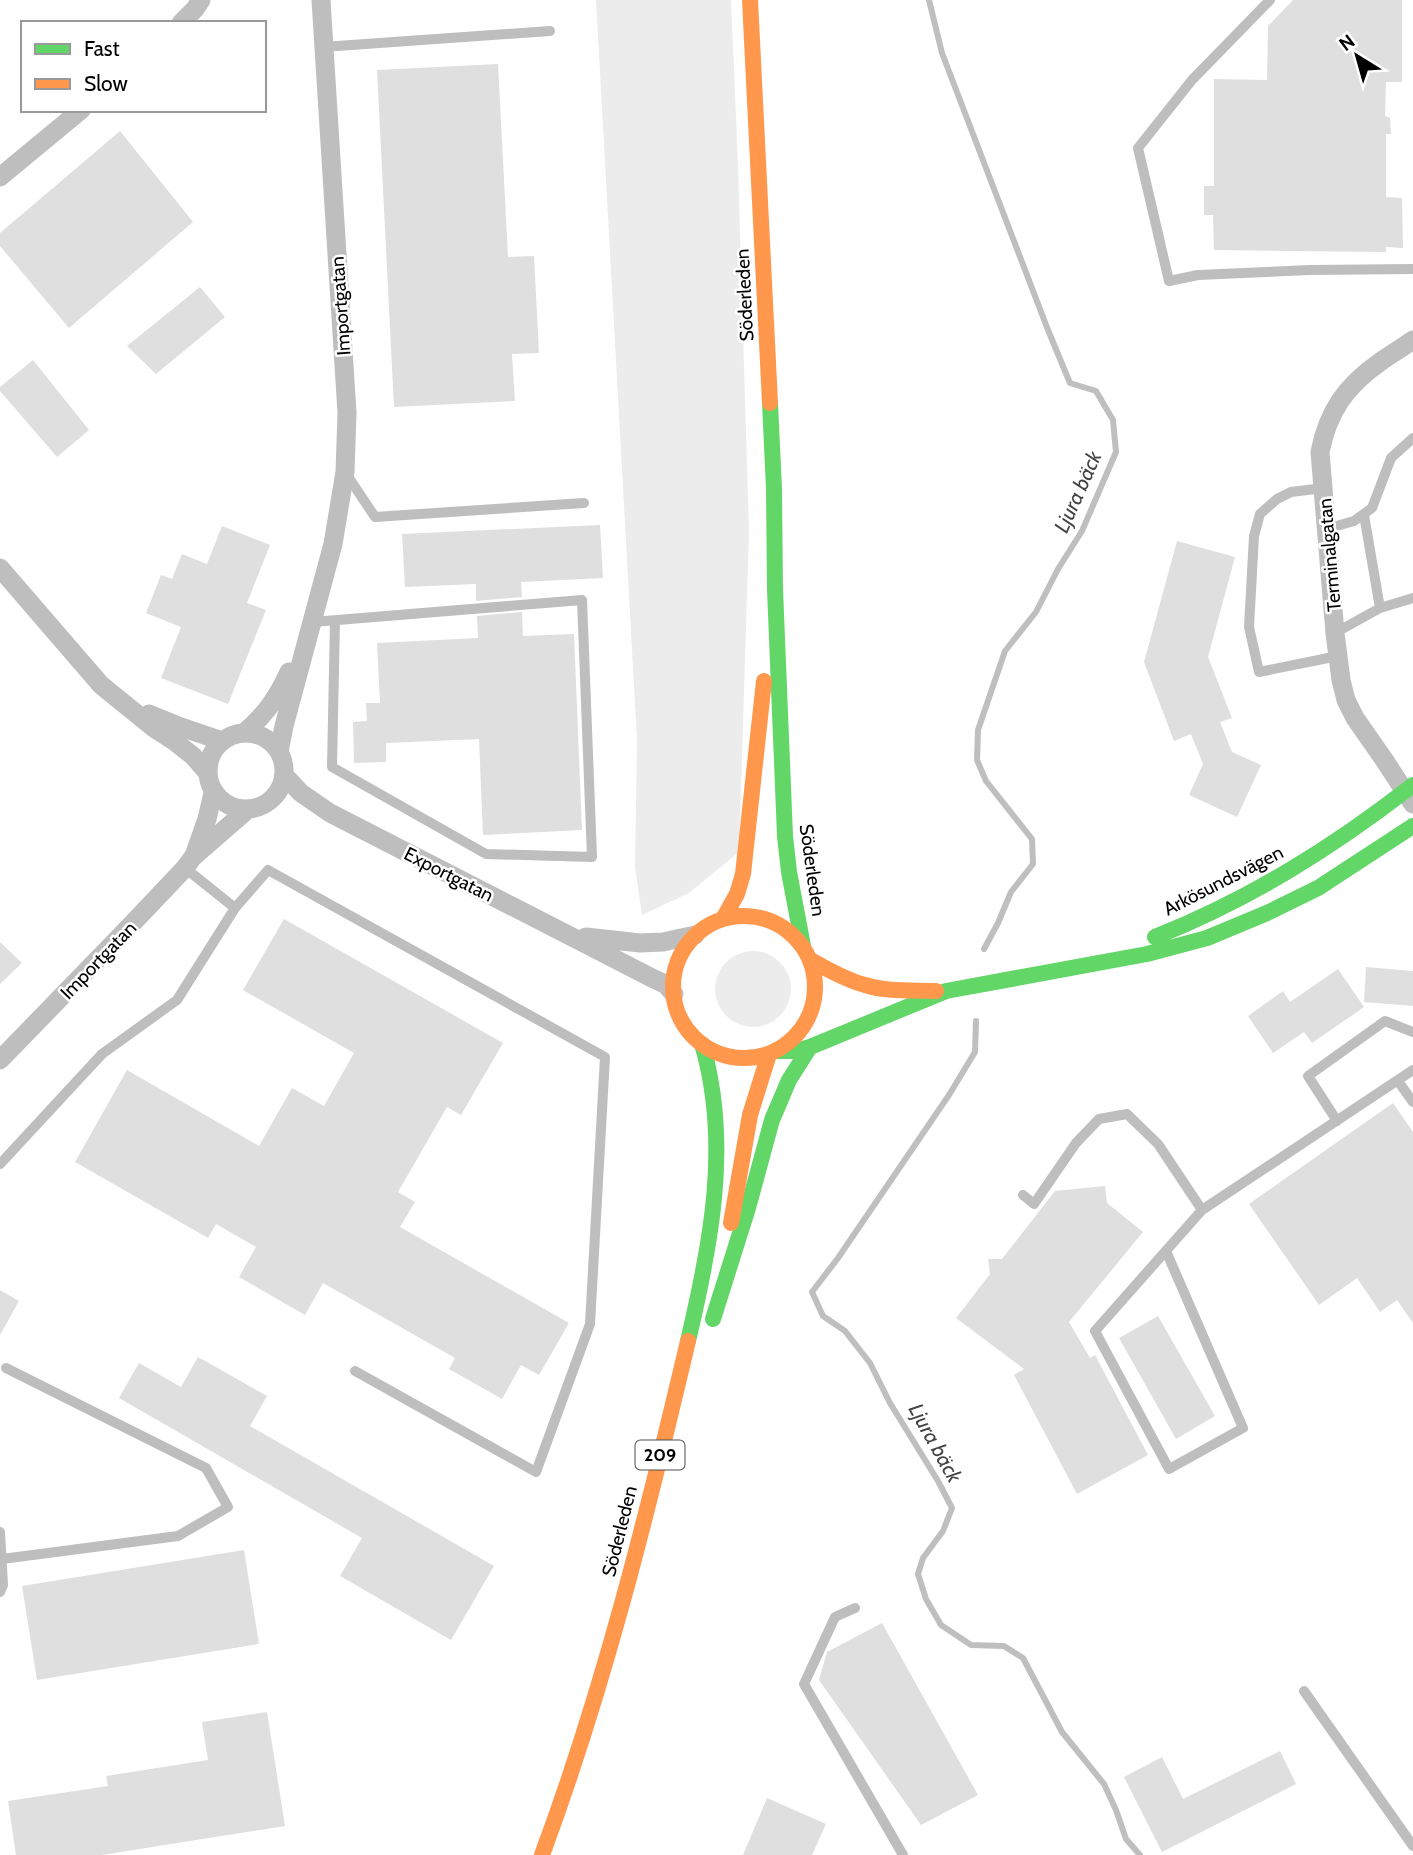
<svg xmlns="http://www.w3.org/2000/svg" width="1413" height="1855" font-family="Cabin,sans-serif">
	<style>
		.green { fill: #ececec }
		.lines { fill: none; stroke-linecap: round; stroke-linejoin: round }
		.stream { stroke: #bfbfbf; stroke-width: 6 }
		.building { fill: #dfdfdf }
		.lane { stroke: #bebebe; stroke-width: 10 }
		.street { stroke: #bebebe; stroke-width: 19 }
		.fast { stroke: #63d668; stroke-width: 16 }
		.slow { stroke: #ff974d; stroke-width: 16 }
		.labels { text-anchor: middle; stroke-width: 5; stroke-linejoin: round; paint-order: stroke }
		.shield { fill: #fff; stroke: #4c4c4c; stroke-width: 2 }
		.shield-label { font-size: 18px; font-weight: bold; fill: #000 }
		.street-label { font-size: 19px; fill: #000; stroke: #fff }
		.water-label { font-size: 21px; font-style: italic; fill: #444; stroke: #fff }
	</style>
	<rect width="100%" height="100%" fill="#fff"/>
	<!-- green -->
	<path class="green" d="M 596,0 L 731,0 L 738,165 L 749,532 L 739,852 L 689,893 L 642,915 L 635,867 L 637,740 Z
		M715 989a38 38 0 1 1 76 0a38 38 0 1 1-76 0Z"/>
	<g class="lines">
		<!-- stream -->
		<path class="stream" d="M 929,0 L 942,53 L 1048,330 L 1070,383 L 1096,391 L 1113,420 L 1116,452 L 1082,531 L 1058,569 L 1036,612 L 1005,651 L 978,730 L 977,760 L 986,781 L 1032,839 L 1033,864 L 1011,892 L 998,923 L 984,949
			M 976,1021 L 975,1052 L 949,1095 L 838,1258 L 812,1292 L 823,1316 L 845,1331 L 870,1363 L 890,1403 L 938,1481 L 952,1508 L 943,1531 L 923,1558 L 918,1574 L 926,1599 L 941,1625 L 971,1645 L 1004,1646 L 1023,1658 L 1062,1732 L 1104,1784 L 1116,1810 L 1126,1839 L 1140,1855"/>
	</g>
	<!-- building -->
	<path class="building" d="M 1293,0 L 1402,0 L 1402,82 L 1386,82 L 1385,116 L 1390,118 L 1391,134 L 1386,134 L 1386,197 L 1402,198 L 1403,248 L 1386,247 L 1386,252 L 1214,250 L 1213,215 L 1204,215 L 1204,186 L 1214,186 L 1214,79 L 1267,80 L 1268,26 Z
		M 498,64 L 508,257 L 534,256 L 539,353 L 512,354 L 515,401 L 394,407 L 377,70 Z
		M 120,131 L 193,222 L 69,328 L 0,246 L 0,233 Z
		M 200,287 L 225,317 L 156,374 L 127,346 Z
		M 33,360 L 89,430 L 57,457 L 0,391 L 0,387 Z
		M 600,525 L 603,578 L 521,582 L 522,597 L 476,601 L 476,584 L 405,587 L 402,534 Z
		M 222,526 L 270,545 L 247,603 L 266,610 L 228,704 L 161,678 L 181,627 L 146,613 L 161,575 L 172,579 L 182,554 L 207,564 Z
		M 1177,541 L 1235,557 L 1208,657 L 1232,718 L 1220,722 L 1232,752 L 1261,765 L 1237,817 L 1189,795 L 1203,764 L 1191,734 L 1174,741 L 1144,662 Z
		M 522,612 L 523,636 L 574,634 L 582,830 L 483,835 L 479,739 L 386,743 L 386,762 L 354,763 L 353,722 L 367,721 L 366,703 L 380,703 L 377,643 L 478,638 L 477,616 Z
		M 284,919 L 503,1043 L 461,1115 L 447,1107 L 398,1192 L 415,1202 L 400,1227 L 569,1323 L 539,1375 L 521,1365 L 502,1399 L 449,1369 L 455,1358 L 323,1283 L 305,1315 L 239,1277 L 256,1247 L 216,1224 L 208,1238 L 75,1162 L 127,1070 L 259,1146 L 292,1088 L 324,1106 L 354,1053 L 243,990 Z
		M 0,942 L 22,963 L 0,984 Z
		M 1366,967 L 1413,971 L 1413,1006 L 1364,1002 Z
		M 1338,969 L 1364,1007 L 1312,1043 L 1304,1032 L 1273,1053 L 1248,1016 L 1283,991 L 1290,1002 Z
		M 1393,1103 L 1413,1132 L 1413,1323 L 1397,1300 L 1380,1312 L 1357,1278 L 1319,1305 L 1249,1204 Z
		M 1105,1186 L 1107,1203 L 1143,1232 L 1069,1322 L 1090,1358 L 1095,1355 L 1148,1455 L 1077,1494 L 1014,1375 L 1024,1369 L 956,1318 L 990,1274 L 988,1259 L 1002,1259 L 1055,1191 Z
		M 0,1290 L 19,1301 L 0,1335 Z
		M 1158,1316 L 1215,1416 L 1176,1439 L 1119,1338 Z
		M 198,1357 L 267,1396 L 250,1426 L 494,1566 L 451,1640 L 340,1576 L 362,1538 L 119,1398 L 139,1363 L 181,1387 Z
		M 244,1550 L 259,1644 L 37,1680 L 22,1586 Z
		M 882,1623 L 978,1795 L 921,1825 L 819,1680 L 827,1652 Z
		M 267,1712 L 285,1826 L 102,1855 L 16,1855 L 8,1801 L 108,1786 L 106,1776 L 208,1760 L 202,1722 Z
		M 1280,1751 L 1296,1784 L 1162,1852 L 1124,1777 L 1162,1757 L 1183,1799 Z
		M 767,1798 L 826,1824 L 812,1855 L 743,1855 Z"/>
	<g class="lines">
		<!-- lane -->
		<path class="lane" d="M 1270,0 L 1192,80 L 1138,148 L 1169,281 L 1198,275 L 1310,270 L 1413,269
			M 323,47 L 550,31
			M 347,475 L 375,517 L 584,503
			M 1323,488 L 1291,492 L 1277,499 L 1260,514 L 1254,536 L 1249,627 L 1259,672 L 1338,656
			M 1364,515 L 1380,608
			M 1326,529 L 1354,521 L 1372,508 L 1391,458 L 1413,438
			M 313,622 L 582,600 L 592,857 L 486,854 L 332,767 L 335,621
			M 1335,633 L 1380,608 L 1413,598
			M 185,868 L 235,908 L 268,870 L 605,1057 L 590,1324 L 536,1472 L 355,1371
			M 1398,1081 L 1413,1102
			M 1337,1121 L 1308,1076 L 1385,1021 L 1413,1032
			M 0,1164 L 102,1054 L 177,1000 L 235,908
			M 1023,1195 L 1034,1204 L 1076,1143 L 1099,1119 L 1127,1114 L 1158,1144 L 1202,1210 L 1413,1070
			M 1166,1251 L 1243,1428 L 1169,1469 L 1095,1331 L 1202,1210
			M 0,1532 L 3,1585 L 0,1592
			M 2,1559 L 178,1536 L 228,1507 L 206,1468 L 6,1368
			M 855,1608 L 835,1617 L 804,1684 L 903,1855
			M 1304,1691 L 1413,1846"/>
		<!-- street -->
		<path class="street" d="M 181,23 L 195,9 L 201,0
			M 0,177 L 81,110
			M 1413,340 C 1402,348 1391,354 1380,362 C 1346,386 1328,411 1320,452 L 1335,633 L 1341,680 L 1346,700 L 1355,718 L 1385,761 L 1413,804
			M 0,568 L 101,685 L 154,728 L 174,741 L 193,756 L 207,772
			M 149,714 L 181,727 L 222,741
			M208 771a38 38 0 1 1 76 0a38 38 0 1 1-76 0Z
			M 244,733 C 266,714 277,698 289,672
			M 279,752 L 284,726 L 333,544 L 345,472 L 347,413 L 321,0
			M 284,775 L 301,793 L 330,813 L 654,979 L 665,984 L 674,994
			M 195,853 L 207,819 L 213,793
			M 586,937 L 640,943 L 663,942 L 695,935
			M 0,1060 L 129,927 L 185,868 L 193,857 L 247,810"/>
		<!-- fast -->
		<path class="fast" d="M 770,403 L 774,489 L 775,589 L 785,836 L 789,872 L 803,946
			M 1155,937 C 1250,899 1332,848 1413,785
			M 776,1051 L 796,1051 L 810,1047 L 946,991 L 1147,954 L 1207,938 L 1267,913 L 1318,888 L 1413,826
			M 713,1319 L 748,1208 L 772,1120 L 789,1080 L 810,1047
			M 688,1341 C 711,1244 731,1142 702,1044"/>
		<!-- slow -->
		<path class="slow" d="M 750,0 L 770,403
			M673 987a71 71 0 1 1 142 0a71 71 0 1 1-142 0Z
			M 723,919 L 737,894 L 743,874 L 764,681
			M 810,960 C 828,969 845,980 865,985 C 888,992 912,990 936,991
			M 731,1223 L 750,1115 L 769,1054
			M 542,1855 C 604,1688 647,1515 688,1341"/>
	</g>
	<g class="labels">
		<!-- shield labels -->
		<rect class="shield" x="635.5" y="1440.5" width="49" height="29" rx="5"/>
		<g class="shield-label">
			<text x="660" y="1461">209</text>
		</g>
		<!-- street labels -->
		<g class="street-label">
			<text transform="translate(744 295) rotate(-93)" y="7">Söderleden</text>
			<text transform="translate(340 306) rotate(-94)" y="7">Importgatan</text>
			<text transform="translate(1329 555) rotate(-95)" y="7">Terminalgatan</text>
			<text transform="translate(813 870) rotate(82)" y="7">Söderleden</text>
			<text transform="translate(449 874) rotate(27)" y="7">Exportgatan</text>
			<text transform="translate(1223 880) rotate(-27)" y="7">Arkösundsvägen</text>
			<text transform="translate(98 960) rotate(-46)" y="7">Importgatan</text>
			<text transform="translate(619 1531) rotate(-76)" y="7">Söderleden</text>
		</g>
		<!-- water labels -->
		<g class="water-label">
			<text transform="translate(1078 492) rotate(-66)" y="7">Ljura bäck</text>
			<text transform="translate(935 1443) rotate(61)" y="7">Ljura bäck</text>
		</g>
	</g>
	<!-- legend -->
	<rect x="21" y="21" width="245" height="91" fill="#ffffff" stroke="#999999" stroke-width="2"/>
	<rect x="35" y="44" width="35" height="10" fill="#63d668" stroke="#999999" stroke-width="2"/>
	<text x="84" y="56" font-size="21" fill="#000000">Fast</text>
	<rect x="35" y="79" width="35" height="10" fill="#ff974d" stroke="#999999" stroke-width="2"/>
	<text x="84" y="91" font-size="21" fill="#000000">Slow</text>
	<!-- north arrow -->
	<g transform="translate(1357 56) rotate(323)" stroke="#ffffff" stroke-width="5" paint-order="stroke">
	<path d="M0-5L12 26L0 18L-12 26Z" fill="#000000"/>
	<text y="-10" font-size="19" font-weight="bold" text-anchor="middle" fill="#000000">N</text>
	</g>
</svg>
